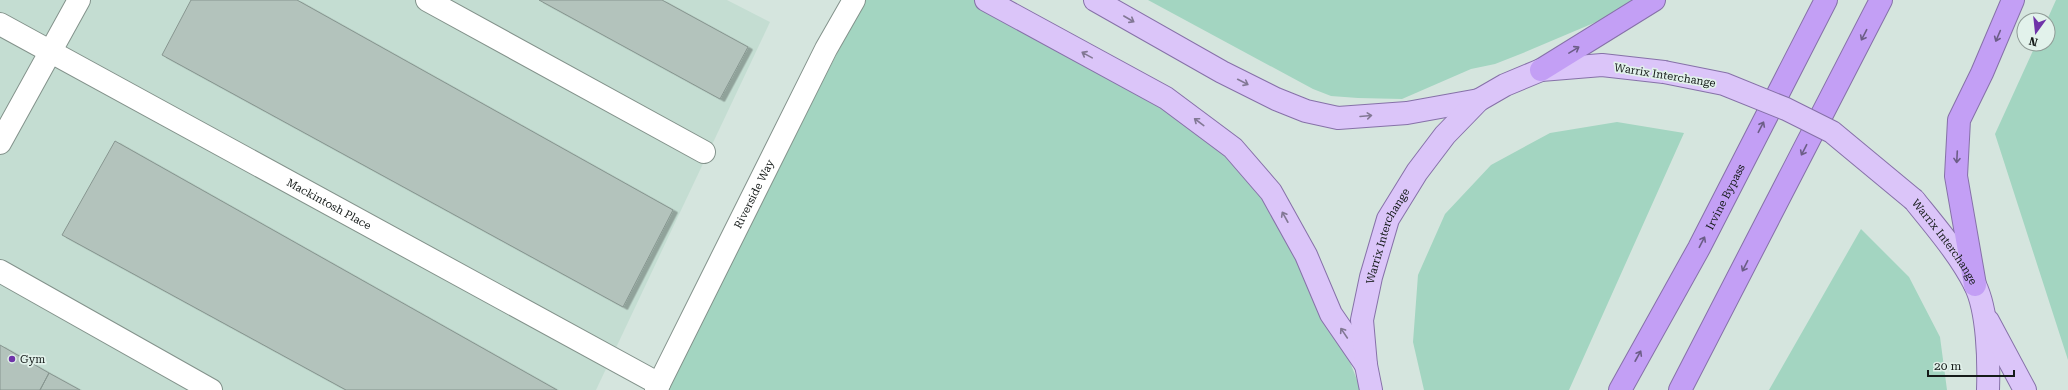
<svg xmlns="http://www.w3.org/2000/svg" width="2068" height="390" font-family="'Roboto Serif',serif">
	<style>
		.built { fill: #c4ddd2 }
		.green { fill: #a3d5c1 }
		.building { fill: #b3c3bc; stroke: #879690; filter: url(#shadow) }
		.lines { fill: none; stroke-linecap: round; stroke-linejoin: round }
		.minor-casing { stroke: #83928b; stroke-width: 24 }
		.major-casing { stroke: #8671a8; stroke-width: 24 }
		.highway-casing { stroke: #8671a8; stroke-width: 24 }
		.minor { stroke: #fff; stroke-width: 22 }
		.major { stroke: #dbc5f9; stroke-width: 22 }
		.highway { stroke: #c39ff5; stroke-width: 22 }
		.major-bridge-casing { stroke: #8671a8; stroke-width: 24; stroke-linecap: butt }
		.major-bridge { stroke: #dbc5f9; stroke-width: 22 }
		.oneway { stroke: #827894 }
		.oneway2 { stroke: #6c5d87 }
		.poi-dot { fill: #6f34a9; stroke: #e2f2eb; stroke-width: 1.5 }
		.labels { text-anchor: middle; stroke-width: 3.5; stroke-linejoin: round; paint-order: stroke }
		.street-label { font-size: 11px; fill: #151b19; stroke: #e2f2eb }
		.poi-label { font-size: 11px; fill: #151b19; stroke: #e2f2eb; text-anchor: start }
	</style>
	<defs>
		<filter id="shadow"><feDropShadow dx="4.5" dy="2.5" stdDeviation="0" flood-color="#0004"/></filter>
	</defs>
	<rect width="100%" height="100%" fill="#d5e5de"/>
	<!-- built -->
	<path class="built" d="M 0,0 L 727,0 L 770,22 L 596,390 L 0,390 Z"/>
	<!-- green -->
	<path class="green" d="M 865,0 L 982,0 L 1233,148 L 1331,314 L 1361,390 L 661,390 Z
		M 1148,0 L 1641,0 L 1608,17 L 1523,53 L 1495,64 L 1471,69 L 1402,99 L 1358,98 L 1331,96 L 1313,89 Z
		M 2056,0 L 2068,0 L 2068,360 L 1995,134 L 2036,44 L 2048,44 L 2047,20 Z
		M 1617,122 L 1684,133 L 1569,390 L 1424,390 L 1413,342 L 1418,275 L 1445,214 L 1491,165 L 1550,133 Z
		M 1861,229 L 1909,277 L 1940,337 L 1947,390 L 1769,390 Z"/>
	<!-- building -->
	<path class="building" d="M 191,0 L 297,0 L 673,210 L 623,307 L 162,55 Z
		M 539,0 L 662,0 L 748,47 L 720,99 Z
		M 115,141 L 557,390 L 346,390 L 62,235 Z
		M 0,345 L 49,373 L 40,390 L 0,390 Z
		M 49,373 L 80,390 L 40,390 Z"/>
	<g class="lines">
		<!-- minor casing -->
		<g class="minor-casing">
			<g id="minor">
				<path d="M 427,0 L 704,152"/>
				<path id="s1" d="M 0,24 L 659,384"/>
				<path d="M 0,143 L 79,0"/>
				<path d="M 0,271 L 211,390"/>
				<path id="s2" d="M 656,390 L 826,49 L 854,0"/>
			</g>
		</g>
		<!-- major casing -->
		<g class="major-casing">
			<g id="major">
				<path d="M 986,0 L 1166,98 L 1233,148 L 1271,192 L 1306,255 L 1331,314 L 1366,365"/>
				<path d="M 1095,0 L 1222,72 L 1276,99 L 1306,111 L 1338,118 L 1407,113 L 1479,100"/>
				<path id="s3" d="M 1914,200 C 1935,226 1960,255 1975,285 C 1988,311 1989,361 1988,390"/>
				<path d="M 1988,321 L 2025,390"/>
				<path id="s4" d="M 1371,390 L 1366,365 L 1362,320 L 1371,277 L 1388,219 L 1417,172 L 1445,135 L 1479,100 L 1505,85 L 1541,70 L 1602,65 L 1664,72"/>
			</g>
		</g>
		<!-- highway casing -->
		<g class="highway-casing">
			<g id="highway">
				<path d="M 1541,70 L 1654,0"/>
				<path d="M 1975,285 L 1956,176 L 1959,120 L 1982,73 L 2013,0"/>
				<path id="s5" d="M 1620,390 L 1699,248 L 1826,0"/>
				<path d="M 1680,390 L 1881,0"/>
			</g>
		</g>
		<!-- minor -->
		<use href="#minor" class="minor"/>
		<!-- major -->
		<use href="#major" class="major"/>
		<!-- highway -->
		<use href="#highway" class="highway"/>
		<!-- major-bridge casing -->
		<g class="major-bridge-casing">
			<path id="major-bridge" d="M 1664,72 L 1724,84 L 1786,109 L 1832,132 L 1914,200"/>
		</g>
		<!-- major-bridge -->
		<use href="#major-bridge" class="major-bridge"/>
	</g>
	<!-- one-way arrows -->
	<defs><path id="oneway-shaft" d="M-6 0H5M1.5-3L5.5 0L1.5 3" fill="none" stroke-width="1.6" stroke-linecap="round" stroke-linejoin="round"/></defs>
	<g class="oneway">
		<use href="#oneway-shaft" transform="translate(1129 19) rotate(30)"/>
		<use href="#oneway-shaft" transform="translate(1087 55) rotate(-151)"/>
		<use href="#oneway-shaft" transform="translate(1243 82) rotate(27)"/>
		<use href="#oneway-shaft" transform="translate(1366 116) rotate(-5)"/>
		<use href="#oneway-shaft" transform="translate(1199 122) rotate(-143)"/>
		<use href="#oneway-shaft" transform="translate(1285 217) rotate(-119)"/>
		<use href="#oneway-shaft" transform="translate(1344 333) rotate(-124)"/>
	</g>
	<g class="oneway2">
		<use href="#oneway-shaft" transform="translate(1864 35) rotate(117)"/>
		<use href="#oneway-shaft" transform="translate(1998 36) rotate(113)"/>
		<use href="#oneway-shaft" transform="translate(1574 50) rotate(-31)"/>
		<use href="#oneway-shaft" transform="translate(1761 127) rotate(-63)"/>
		<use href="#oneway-shaft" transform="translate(1804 150) rotate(117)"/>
		<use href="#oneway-shaft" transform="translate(1957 157) rotate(93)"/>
		<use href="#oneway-shaft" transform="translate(1702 242) rotate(-63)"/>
		<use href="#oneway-shaft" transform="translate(1745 266) rotate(117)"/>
		<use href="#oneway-shaft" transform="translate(1638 356) rotate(-61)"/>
	</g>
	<!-- markers -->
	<circle class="poi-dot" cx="12" cy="359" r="4"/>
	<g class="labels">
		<!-- street labels -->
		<g class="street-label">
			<text transform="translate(1665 75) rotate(9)" y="4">Warrix Interchange</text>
			<text dy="4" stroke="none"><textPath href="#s2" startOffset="219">Riverside Way</textPath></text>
			<text dy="4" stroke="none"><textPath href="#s5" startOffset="220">Irvine Bypass</textPath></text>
			<text dy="4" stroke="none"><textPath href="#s1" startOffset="375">Mackintosh Place</textPath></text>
			<text dy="4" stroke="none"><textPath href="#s4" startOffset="159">Warrix Interchange</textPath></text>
			<text dy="4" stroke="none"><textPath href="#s3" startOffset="52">Warrix Interchange</textPath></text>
		</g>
		<!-- poi labels -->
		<g class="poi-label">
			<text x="20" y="363">Gym</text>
		</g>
	</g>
	<!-- north arrow -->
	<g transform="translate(2036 32) rotate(195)"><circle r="19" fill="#e2f2eb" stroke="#909c97"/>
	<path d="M0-3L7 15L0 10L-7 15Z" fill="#6f34a9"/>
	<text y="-6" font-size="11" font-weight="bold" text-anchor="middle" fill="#151b19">N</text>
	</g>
	<!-- scale -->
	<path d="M1928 370v6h86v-6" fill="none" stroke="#151b19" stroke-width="2"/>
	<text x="1934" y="370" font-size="12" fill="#151b19" stroke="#e2f2eb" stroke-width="3" paint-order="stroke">20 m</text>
</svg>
